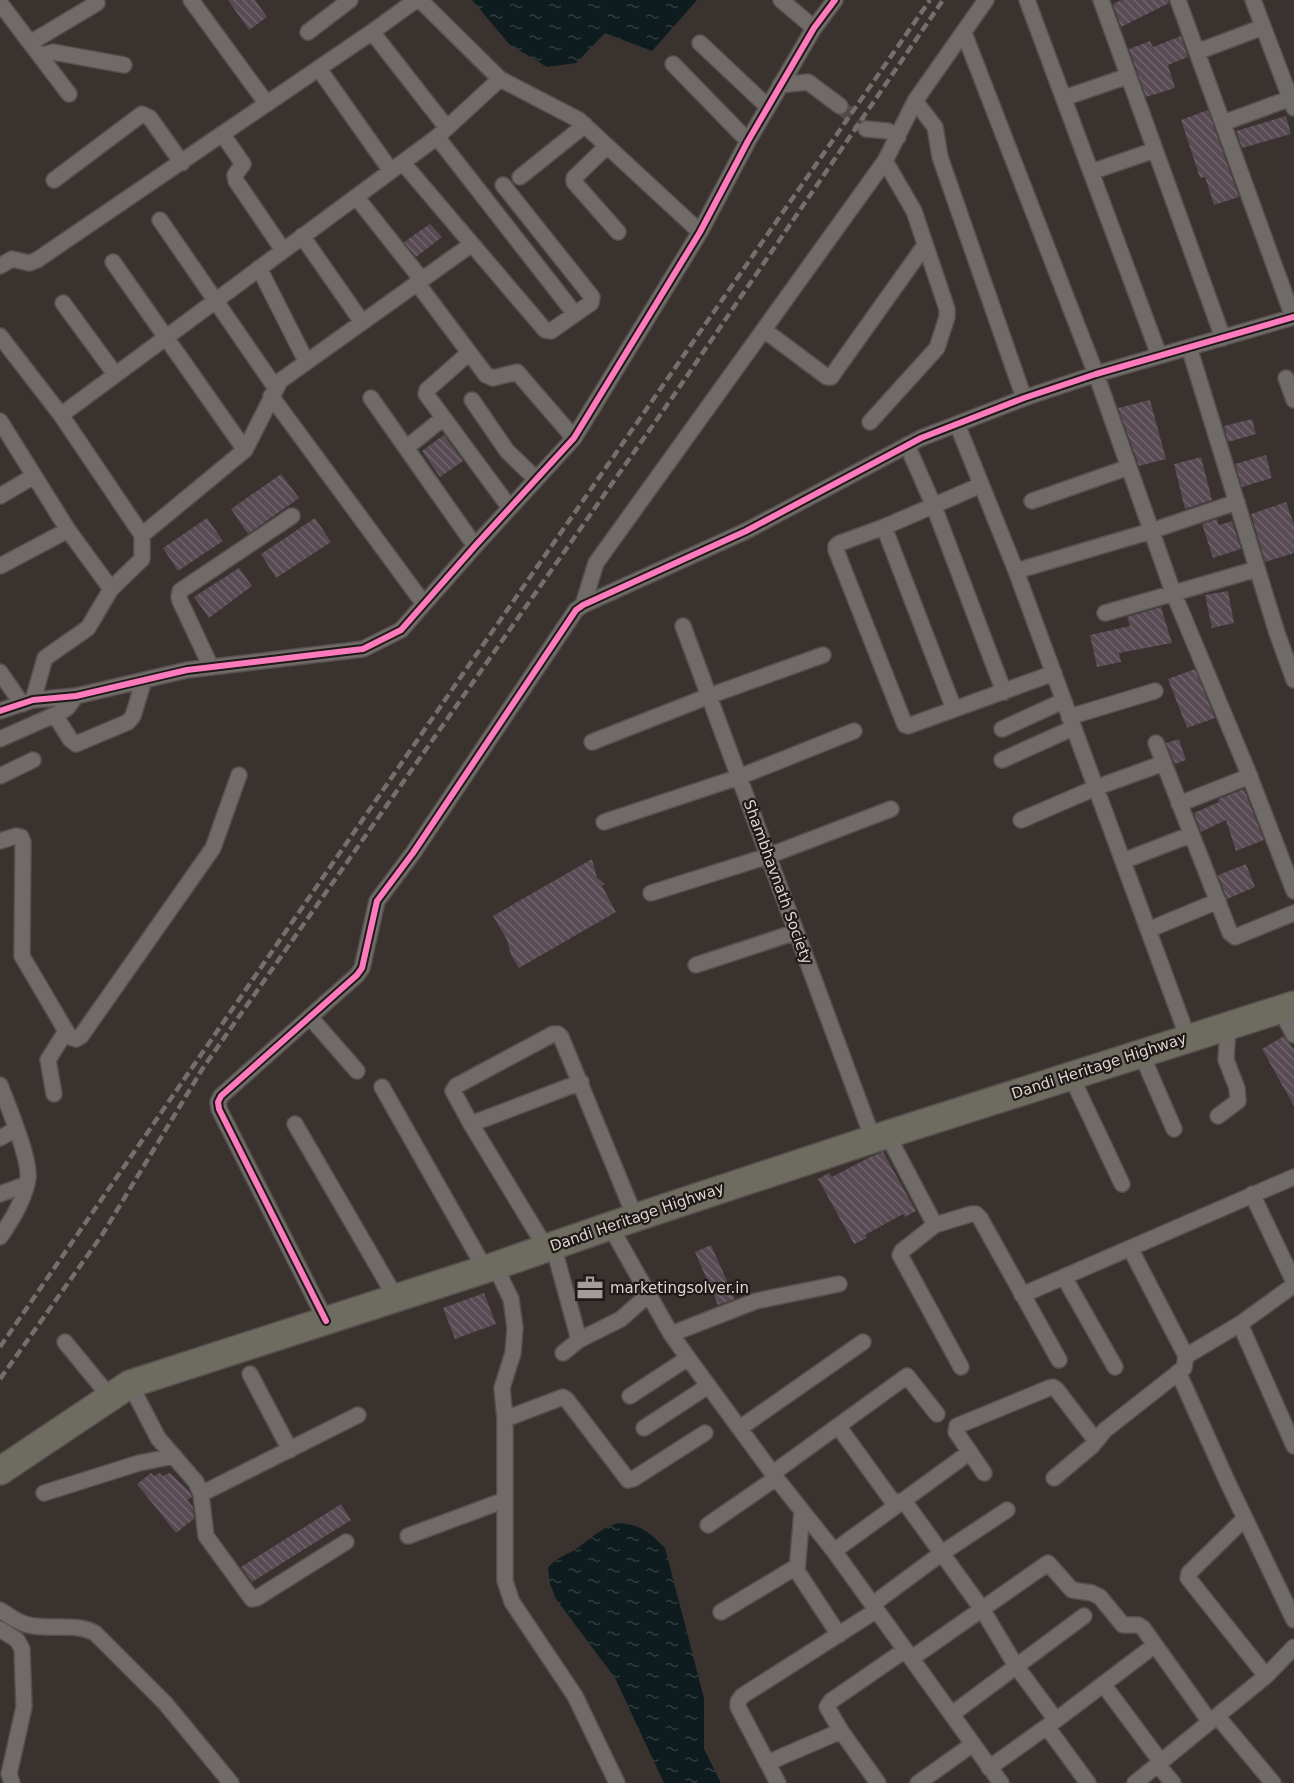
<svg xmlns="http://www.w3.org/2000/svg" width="1294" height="1783" font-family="'DejaVu Sans',sans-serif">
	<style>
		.water { fill: url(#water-ripples) }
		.building { fill: url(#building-back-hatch) }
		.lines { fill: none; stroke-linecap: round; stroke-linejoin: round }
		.street-tunnel { stroke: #524a47; stroke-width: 15; stroke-dasharray: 15 8; stroke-linecap: butt }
		.street-casing { stroke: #554f4d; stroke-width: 18 }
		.highway-casing { stroke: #554f4d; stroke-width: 30 }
		.street { stroke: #706b69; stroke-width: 15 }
		.highway { stroke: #6e6b61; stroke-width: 27 }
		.rail { stroke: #746f6d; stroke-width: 4.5; stroke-dasharray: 9 4.5; stroke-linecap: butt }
		.cycleway-casing { stroke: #1f1917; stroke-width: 10 }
		.cycleway { stroke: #fd7abc; stroke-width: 6 }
		.labels { text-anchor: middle; stroke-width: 4.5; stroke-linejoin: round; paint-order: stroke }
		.street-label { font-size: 15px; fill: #ded5d2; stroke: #1f1917 }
		.poi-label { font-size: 15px; fill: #ded5d2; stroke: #1f1917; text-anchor: start }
	</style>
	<defs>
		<pattern id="water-ripples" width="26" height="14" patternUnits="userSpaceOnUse" patternTransform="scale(1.5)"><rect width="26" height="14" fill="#0f1c1f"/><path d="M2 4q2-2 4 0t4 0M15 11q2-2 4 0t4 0" fill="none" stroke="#323c3f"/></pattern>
		<pattern id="building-back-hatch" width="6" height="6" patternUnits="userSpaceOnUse" patternTransform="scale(1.5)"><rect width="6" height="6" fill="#584b54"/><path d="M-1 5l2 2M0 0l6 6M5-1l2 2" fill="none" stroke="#70646c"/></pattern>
	</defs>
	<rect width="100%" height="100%" fill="#39322f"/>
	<!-- water -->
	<path class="water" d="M 472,0 L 697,0 L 652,51 L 605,33 L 576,63 L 547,67 L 509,44 Z
		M 618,1523 C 642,1525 649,1532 665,1548 L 704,1698 L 704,1749 L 721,1783 L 664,1783 L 615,1678 L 556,1599 L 550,1584 L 548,1568 C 555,1558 566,1555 576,1549 C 592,1538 599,1529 618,1523 Z"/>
	<!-- building -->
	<path class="building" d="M 228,0 L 255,0 L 267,17 L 249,30 Z
		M 1122,0 L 1168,0 L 1169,3 L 1121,27 L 1113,4 Z
		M 1181,36 L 1188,57 L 1168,65 L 1175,88 L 1146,97 L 1129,49 L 1150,41 L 1153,47 Z
		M 1208,110 L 1239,197 L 1214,205 L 1205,177 L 1200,178 L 1181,120 Z
		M 1286,116 L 1291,134 L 1242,148 L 1236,131 Z
		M 430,224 L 442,237 L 416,257 L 404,242 Z
		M 1150,400 L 1166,459 L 1139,466 L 1118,408 Z
		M 1252,419 L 1256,434 L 1228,442 L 1224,426 Z
		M 444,435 L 463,461 L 440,477 L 422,451 Z
		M 1266,455 L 1272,478 L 1242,487 L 1235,464 Z
		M 1201,457 L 1212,500 L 1185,509 L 1174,464 Z
		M 281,474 L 299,498 L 248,534 L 231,509 Z
		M 1286,502 L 1294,524 L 1294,553 L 1265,562 L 1251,514 Z
		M 207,518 L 223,541 L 178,571 L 163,548 Z
		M 315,518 L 331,542 L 276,578 L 261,554 Z
		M 1217,519 L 1219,525 L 1232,521 L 1241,549 L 1213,558 L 1202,524 Z
		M 239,568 L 252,586 L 209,618 L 194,597 Z
		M 1228,591 L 1234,623 L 1212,628 L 1205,595 Z
		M 1161,607 L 1172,643 L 1119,653 L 1121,662 L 1097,667 L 1090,635 L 1130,626 L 1127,617 Z
		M 1195,669 L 1215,718 L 1187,728 L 1168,679 Z
		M 1179,739 L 1186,760 L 1175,764 L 1166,743 Z
		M 1244,789 L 1264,840 L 1236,851 L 1226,820 L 1201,832 L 1194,813 L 1219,802 L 1218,799 Z
		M 592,859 L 597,878 L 605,884 L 602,886 L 616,912 L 519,968 L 511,955 L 507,940 L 493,916 Z
		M 1246,864 L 1255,887 L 1227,899 L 1218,875 Z
		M 1284,1036 L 1294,1049 L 1294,1106 L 1262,1049 Z
		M 883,1152 L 916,1211 L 905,1217 L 903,1214 L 865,1235 L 867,1238 L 854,1244 L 818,1179 L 829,1173 L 832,1177 L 870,1157 Z
		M 711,1245 L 735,1299 L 718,1305 L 695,1252 Z
		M 484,1293 L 496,1324 L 455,1339 L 443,1308 Z
		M 151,1473 L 154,1476 L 160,1473 L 162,1476 L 170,1473 L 189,1491 L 192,1497 L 187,1500 L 193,1507 L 194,1519 L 176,1533 L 137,1484 Z
		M 341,1504 L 351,1520 L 252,1582 L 241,1567 Z"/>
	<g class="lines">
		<!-- street-tunnel -->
		<path class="street-tunnel" d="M 840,106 L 866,129"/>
		<!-- street casing -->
		<g class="street-casing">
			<path id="street" d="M 191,0 L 267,104
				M 420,0 L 500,79 L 579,120 L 700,232
				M 781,0 L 814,28
				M 1027,0 L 1159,355
				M 1101,0 L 1223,338
				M 1178,0 L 1293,317
				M 1253,0 L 1294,108
				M 0,3 L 69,94
				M 308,32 L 350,0
				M 372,32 L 447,128
				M 964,33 L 1096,374 L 1173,592 L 1246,767 L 1294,891
				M 30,43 L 97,3
				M 700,43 L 768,107
				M 1197,52 L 1263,27
				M 40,56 L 53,52 L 124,65
				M 673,64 L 748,141
				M 319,69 L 391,171
				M 780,85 L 808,82 L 840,106
				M 1064,98 L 1128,76
				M 915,101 L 935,127 L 940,157 L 1024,398
				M 1223,123 L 1294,97
				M 866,129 L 888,131 L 898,137
				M 223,135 L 243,164 L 235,175 L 236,181 L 283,250
				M 437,137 L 575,314
				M 607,146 L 574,178 L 574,182 L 618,232
				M 403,163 L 545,330 L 551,331 L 591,303 L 592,297 L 503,185
				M 1091,172 L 1155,150
				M 520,177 L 585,125
				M 54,180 L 142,114 L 150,118 L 182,163
				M 357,198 L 422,280
				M 160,220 L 275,387
				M 302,236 L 362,322
				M 113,262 L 245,450
				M 0,266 L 12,259 L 29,263 L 37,260 L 372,32 L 416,0
				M 259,268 L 306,361
				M 417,283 L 486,375 L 493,378 L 517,372 L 574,438
				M 63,303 L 115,374
				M 764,330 L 827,377 L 831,377 L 925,245
				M 0,336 L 61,415 L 142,535 L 142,559 L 111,589 L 88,628 L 45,658 L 33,700
				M 1189,347 L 1277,633 L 1294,680
				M 469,353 L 427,390 L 426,394 L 510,508
				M 1286,378 L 1294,400
				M 271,396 L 424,604
				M 371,398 L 475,546
				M 472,400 L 507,451 L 536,479
				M 61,415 L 437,137 L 500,79
				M 0,421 L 68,530 L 111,589
				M 870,422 L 937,348 L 947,317 L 947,309 L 914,211 L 885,161
				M 957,424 L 1016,571 L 1188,1038
				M 907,445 L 933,504 L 1004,692
				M 406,448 L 442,419
				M 981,485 L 884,527 L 840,543 L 836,546 L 836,550 L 905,725 L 908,726 L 1054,673
				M 0,496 L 34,476
				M 1032,501 L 1129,467
				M 884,527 L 954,709
				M 142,535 L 245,450 L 280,381 L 472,244
				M 0,566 L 68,530
				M 1016,571 L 1151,531 L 1237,502
				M 583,605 L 596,563 L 885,161 L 915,101 L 986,0
				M 1105,613 L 1257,569
				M 683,626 L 873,1139
				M 211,667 L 180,601 L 179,597 L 180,591 L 292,516
				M 0,672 L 22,704
				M 0,711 L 33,700 L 76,696 L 187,670 L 363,649 L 401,630 L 475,546 L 574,438 L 700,232 L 748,141 L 814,28 L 835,0
				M 55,715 L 70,739 L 76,744 L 128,722 L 133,716 L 144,680
				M 1069,717 L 1155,691
				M 1002,729 L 1063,701
				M 0,739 L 61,712 L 67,708 L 76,696
				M 592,742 L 709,696 L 823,655
				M 1156,743 L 1230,933 L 1235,937 L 1294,913
				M 1002,760 L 1073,728
				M 0,776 L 33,760
				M 1179,804 L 1250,776
				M 1021,820 L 1095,788 L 1164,763
				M 604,822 L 739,777 L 854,731
				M 0,841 L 16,836 L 21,837 L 23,842 L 22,956 L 66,1031 L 70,1037 L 76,1039 L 81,1036 L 213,848 L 239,775
				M 1123,861 L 1190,835
				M 651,893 L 768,856 L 891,809
				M 1148,930 L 1218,901
				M 696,965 L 796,932
				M 1280,1009 L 1294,1035
				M 310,1017 L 357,1071
				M 1141,1053 L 1174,1129
				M 1071,1076 L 1122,1184
				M 0,1085 C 8,1106 30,1158 28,1178 C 25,1199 12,1220 0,1237
				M 382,1087 L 485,1269
				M 54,1094 L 48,1060 L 66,1031
				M 1218,1116 L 1238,1101 L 1237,1088 L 1226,1060 L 1228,1025
				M 295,1124 L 396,1298
				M 471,1124 L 581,1082
				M 887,1134 L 935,1225 L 971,1214 L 976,1214 L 980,1218 L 1059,1360
				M 0,1138 L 16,1129
				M 0,1194 L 27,1184
				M 1252,1194 L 1294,1282
				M 935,1225 L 902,1251 L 900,1255 L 961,1367
				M 610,1226 L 671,1334 L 688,1358 L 776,1478 L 834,1551 L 1001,1783
				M 553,1245 L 579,1340
				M 546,1248 L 471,1124 L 453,1091 L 456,1086 L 553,1034 L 558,1034 L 561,1037 L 635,1217
				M 495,1266 L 511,1299 L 515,1328 L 513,1353 L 502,1388 L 505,1419 L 505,1581 L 512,1602 L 575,1696 L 617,1783
				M 1064,1277 L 1115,1367
				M 1022,1295 L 1294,1177
				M 326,1321 L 219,1109 L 218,1102 L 221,1096 L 357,975 L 362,968 L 377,901 L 413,853 L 576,610 L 583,605 L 746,531 L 921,438 L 1024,398 L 1096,374 L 1294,317
				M 1240,1324 L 1294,1446
				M 671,1334 L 756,1301 L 839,1284
				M 65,1342 L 110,1397
				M 563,1353 L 579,1340 L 621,1319 L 649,1294
				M 1186,1356 L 1240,1324 L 1294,1285
				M 1178,1372 L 1228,1483 L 1294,1620
				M 250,1374 L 290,1450
				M 130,1384 L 158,1438 L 196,1482 L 201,1494 L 206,1536 L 252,1599 L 257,1598 L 346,1542
				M 630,1396 L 688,1358
				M 505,1419 L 563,1397 L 567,1400 L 628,1480 L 633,1479 L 705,1433
				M 838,1426 L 893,1502 L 904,1501 L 982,1609 L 1016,1666 L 1056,1720
				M 644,1428 L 708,1386
				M 740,1428 L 863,1342
				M 773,1473 L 907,1376 L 937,1414
				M 984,1473 L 956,1432 L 957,1426 L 1049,1388 L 1053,1387 L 1057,1390 L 1096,1441
				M 1054,1478 L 1092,1446 L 1105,1430 L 1184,1368 L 1186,1356 L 1130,1248
				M 44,1493 L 139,1463 L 174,1456
				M 201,1494 L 358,1415
				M 802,1511 L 797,1571 L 839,1635
				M 1245,1518 L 1189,1573 L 1188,1578 L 1266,1676
				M 708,1525 L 776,1478
				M 408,1536 L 505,1500
				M 834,1551 L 970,1452
				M 873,1604 L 942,1553 L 1007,1510
				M 0,1610 C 11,1617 21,1625 34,1626 C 54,1629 77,1623 95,1633 L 165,1703 L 231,1783
				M 721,1612 L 796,1567
				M 0,1629 L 17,1640 L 22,1649 L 24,1707 L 9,1774 L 12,1783
				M 912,1658 L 1048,1563 L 1072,1590 L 1092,1593 L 1100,1597 L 1123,1625 L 1138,1625 L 1143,1628 L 1210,1722
				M 1103,1684 L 1161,1762
				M 952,1714 L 1084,1616
				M 1217,1716 L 1273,1783
				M 1047,1727 L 1088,1783
				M 767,1763 L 841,1731
				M 1158,1765 L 1173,1783
				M 989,1768 L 1056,1720 L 1155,1645
				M 778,1783 L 738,1707 L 738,1702 L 742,1696 L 877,1610
				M 878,1783 L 841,1731 L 827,1707 L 831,1701 L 905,1650
				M 918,1783 L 973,1744
				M 1135,1783 L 1266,1676 L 1294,1647"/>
		</g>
		<!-- highway casing -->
		<g class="highway-casing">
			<path id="highway" d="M 0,1471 L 130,1384 L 495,1266 L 610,1226 L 873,1139 L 1294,1005"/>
		</g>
		<!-- street -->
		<use href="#street" class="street"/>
		<!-- highway -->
		<use href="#highway" class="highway"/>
		<!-- rail -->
		<path class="rail" d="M 0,1347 L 458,681 L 930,0
			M 0,1379 L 102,1235 L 203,1068 L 674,395 L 943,0"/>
		<!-- cycleway casing -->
		<g class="cycleway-casing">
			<path id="cycleway" d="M 0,711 L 33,700 L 76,696 L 187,670 L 363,649 L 401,630 L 475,546 L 574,438 L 700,232 L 748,141 L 814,28 L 835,0
				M 326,1321 L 219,1109 L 218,1102 L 221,1096 L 357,975 L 362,968 L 377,901 L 413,853 L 576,610 L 583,605 L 746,531 L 921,438 L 1024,398 L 1096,374 L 1294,317"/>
		</g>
		<!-- cycleway -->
		<use href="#cycleway" class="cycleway"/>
	</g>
	<!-- icons -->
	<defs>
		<g id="office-bare" transform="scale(2.07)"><path d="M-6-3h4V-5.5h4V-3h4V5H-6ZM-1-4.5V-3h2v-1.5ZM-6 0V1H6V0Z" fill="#a49c99" stroke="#1f1917" stroke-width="2.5" paint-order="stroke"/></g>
	</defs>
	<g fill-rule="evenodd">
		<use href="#office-bare" x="590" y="1288"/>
	</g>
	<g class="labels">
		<!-- street labels -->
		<g class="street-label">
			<text transform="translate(778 882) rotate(70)" y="5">Shambhavnath Society</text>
			<text transform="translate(1099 1066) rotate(-18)" y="5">Dandi Heritage Highway</text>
			<text transform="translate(637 1217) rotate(-19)" y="5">Dandi Heritage Highway</text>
		</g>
		<!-- poi labels -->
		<g class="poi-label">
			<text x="610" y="1293">marketingsolver.in</text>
		</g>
	</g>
</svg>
